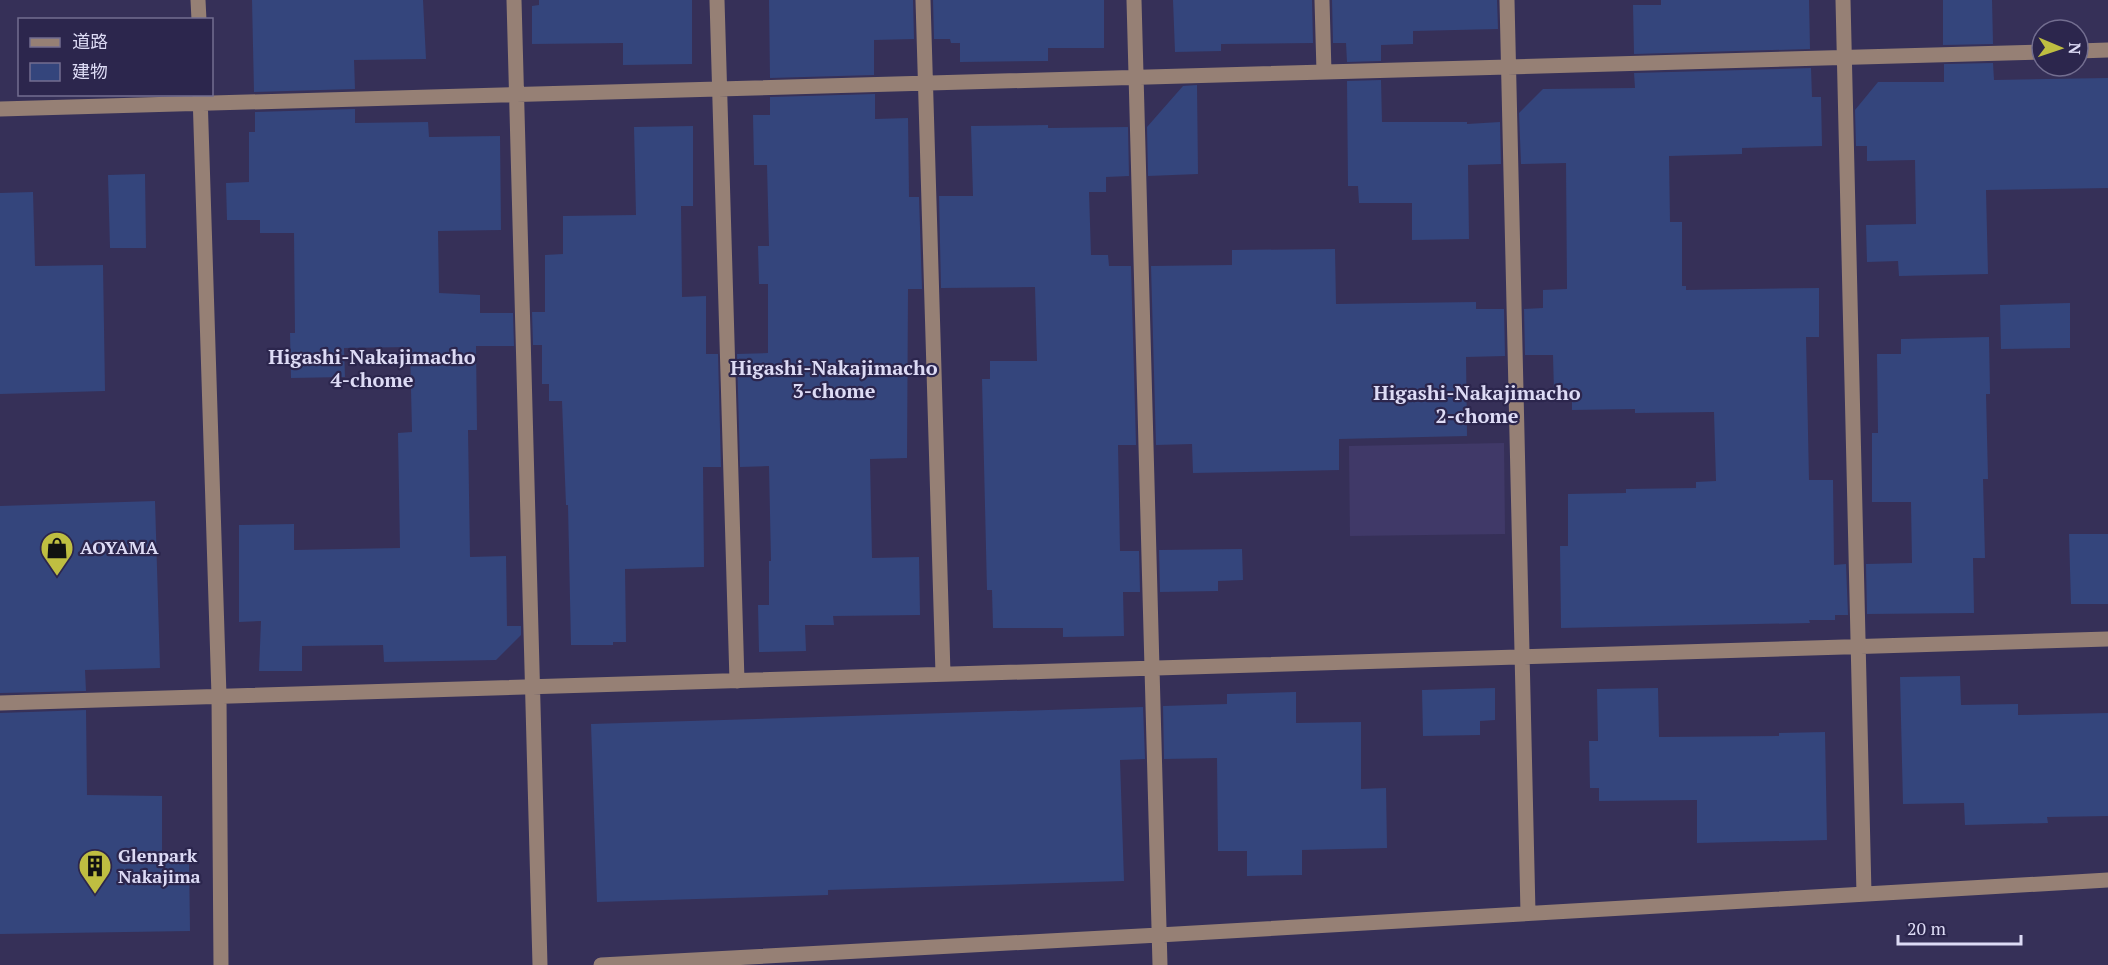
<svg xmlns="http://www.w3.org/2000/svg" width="2108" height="965" font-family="'PT Serif','Noto Sans JP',serif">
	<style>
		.built { fill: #403968 }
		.building { fill: #34457c }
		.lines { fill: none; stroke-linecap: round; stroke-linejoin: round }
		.minor { stroke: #968075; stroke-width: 15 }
		.labels { text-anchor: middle; stroke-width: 4.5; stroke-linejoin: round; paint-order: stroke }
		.poi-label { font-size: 18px; font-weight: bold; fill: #dddbf5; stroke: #2c264d; text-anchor: start }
		.neighbourhood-label { font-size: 20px; font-weight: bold; fill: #dddbf5; stroke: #2c264d }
	</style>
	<rect width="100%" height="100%" fill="#363058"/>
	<!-- built -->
	<path class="built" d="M 1504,443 L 1505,534 L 1350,536 L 1349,446 Z"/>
	<!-- building -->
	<path class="building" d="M 252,0 L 423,0 L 426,59 L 354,60 L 355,89 L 254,92 Z
		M 539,0 L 692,0 L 692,64 L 623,65 L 623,43 L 532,44 L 532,6 L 539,5 Z
		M 769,0 L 913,0 L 914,39 L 874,40 L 874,75 L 770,78 Z
		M 933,0 L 1104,0 L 1104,48 L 1048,48 L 1048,61 L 960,62 L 960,43 L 951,43 L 950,39 L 934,39 Z
		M 1173,0 L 1312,0 L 1313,43 L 1221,44 L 1221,51 L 1175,52 Z
		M 1332,0 L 1497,0 L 1498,29 L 1413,31 L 1413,44 L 1381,45 L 1381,61 L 1347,62 L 1346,43 L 1333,43 Z
		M 1661,0 L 1809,0 L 1810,49 L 1634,54 L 1633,5 L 1661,5 Z
		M 1943,0 L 1992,0 L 1993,44 L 1943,45 Z
		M 1993,63 L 1994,80 L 2108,78 L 2108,188 L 1986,190 L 1988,274 L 1899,276 L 1898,261 L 1867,262 L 1866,225 L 1916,224 L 1915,160 L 1867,161 L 1867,146 L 1856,146 L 1855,110 L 1878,82 L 1944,82 L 1944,64 Z
		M 1811,68 L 1812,97 L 1821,97 L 1822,146 L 1742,148 L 1742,154 L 1669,156 L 1670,222 L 1682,222 L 1682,286 L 1686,286 L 1686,290 L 1819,288 L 1819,337 L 1806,337 L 1809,480 L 1833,480 L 1834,565 L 1846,564 L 1848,615 L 1835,615 L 1835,620 L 1809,620 L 1810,623 L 1561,628 L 1560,546 L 1568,546 L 1568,494 L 1626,493 L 1626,489 L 1696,488 L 1696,482 L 1716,481 L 1714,412 L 1635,413 L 1635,409 L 1572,410 L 1572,392 L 1554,392 L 1553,355 L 1525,355 L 1524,309 L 1543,308 L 1543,290 L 1567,289 L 1566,163 L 1521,164 L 1519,113 L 1543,89 L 1635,88 L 1634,73 Z
		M 1381,80 L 1382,122 L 1467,122 L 1467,124 L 1500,122 L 1501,164 L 1468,165 L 1469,239 L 1412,240 L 1412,203 L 1359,203 L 1358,186 L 1348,186 L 1347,81 Z
		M 1197,85 L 1198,174 L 1148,176 L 1147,127 L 1183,86 Z
		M 875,94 L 875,119 L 908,118 L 909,197 L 919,197 L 922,289 L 908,289 L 907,458 L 870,459 L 872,558 L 919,557 L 920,615 L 833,616 L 834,625 L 805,625 L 806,651 L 759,652 L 758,605 L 769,605 L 769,561 L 771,561 L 769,466 L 740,467 L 737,354 L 768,353 L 768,284 L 759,284 L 758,246 L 769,246 L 767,165 L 754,165 L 753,115 L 770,115 L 770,97 Z
		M 355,109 L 355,123 L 428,122 L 429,137 L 500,136 L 501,230 L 438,231 L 439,293 L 480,295 L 480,313 L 513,313 L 514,346 L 476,346 L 477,430 L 468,430 L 470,557 L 506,556 L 507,626 L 521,626 L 521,635 L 496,660 L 384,662 L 383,645 L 302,646 L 302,671 L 259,671 L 261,621 L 239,622 L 239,525 L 294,524 L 294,550 L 400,548 L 398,433 L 412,432 L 410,347 L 344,348 L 345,377 L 291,378 L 290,333 L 295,333 L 294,233 L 260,233 L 260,220 L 227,220 L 226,183 L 249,182 L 249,132 L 255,132 L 255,112 Z
		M 1048,125 L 1048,128 L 1128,127 L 1129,176 L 1106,177 L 1106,192 L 1089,192 L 1091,255 L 1108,255 L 1109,266 L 1131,266 L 1136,445 L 1118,445 L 1120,551 L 1139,551 L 1140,592 L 1123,592 L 1124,636 L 1063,637 L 1063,628 L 993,628 L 992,590 L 987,590 L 982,379 L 990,379 L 990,361 L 1037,361 L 1035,287 L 941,288 L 939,196 L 973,196 L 971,126 Z
		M 693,126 L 693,206 L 681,206 L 682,297 L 706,296 L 706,354 L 718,354 L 721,467 L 703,467 L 704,567 L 625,569 L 626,642 L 613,642 L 613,645 L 571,645 L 568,505 L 566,505 L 562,401 L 549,401 L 549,384 L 542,384 L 542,345 L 533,345 L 532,312 L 545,312 L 545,255 L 563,254 L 563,216 L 636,215 L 634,127 Z
		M 145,174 L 146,248 L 110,248 L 108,175 Z
		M 33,192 L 35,266 L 103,265 L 105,391 L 0,394 L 0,193 Z
		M 1335,249 L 1336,304 L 1476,302 L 1476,309 L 1504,309 L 1505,356 L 1466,357 L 1467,436 L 1339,439 L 1339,470 L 1193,473 L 1192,444 L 1156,445 L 1151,266 L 1232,265 L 1232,250 Z
		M 2070,303 L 2070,348 L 2001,349 L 2000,305 Z
		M 1989,337 L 1990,394 L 1986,394 L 1988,479 L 1983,479 L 1985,558 L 1973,558 L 1974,613 L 1867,614 L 1866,564 L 1912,563 L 1911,502 L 1872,502 L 1872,433 L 1878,433 L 1877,354 L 1901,354 L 1901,339 Z
		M 155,501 L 160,668 L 85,670 L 86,691 L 0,693 L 0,506 Z
		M 2069,534 L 2108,534 L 2108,604 L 2071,604 Z
		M 1242,549 L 1243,580 L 1218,581 L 1218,591 L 1160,592 L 1159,550 Z
		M 1960,676 L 1961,705 L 2018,704 L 2018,715 L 2108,713 L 2108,816 L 2047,817 L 2048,823 L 1965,825 L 1964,803 L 1903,804 L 1900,677 Z
		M 1495,688 L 1495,720 L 1480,721 L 1480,735 L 1423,736 L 1422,690 Z
		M 1658,688 L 1659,737 L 1779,736 L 1779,733 L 1825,732 L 1827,840 L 1697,843 L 1697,800 L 1599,801 L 1599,788 L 1590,788 L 1589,741 L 1598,741 L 1597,689 Z
		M 1296,692 L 1296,723 L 1361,722 L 1361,789 L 1386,788 L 1387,848 L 1302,850 L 1302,875 L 1247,876 L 1247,851 L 1218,851 L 1217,758 L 1164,759 L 1163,706 L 1227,704 L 1227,694 Z
		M 1143,707 L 1145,759 L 1120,760 L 1124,881 L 828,890 L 828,895 L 597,902 L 591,724 Z
		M 86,710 L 87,795 L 162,796 L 162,858 L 189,858 L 190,931 L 0,934 L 0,713 Z"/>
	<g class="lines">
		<!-- minor -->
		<path class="minor" d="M 198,0 L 199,20
			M 514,0 L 540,965
			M 717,0 L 737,681
			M 923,0 L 943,674
			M 1134,0 L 1160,965
			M 1322,0 L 1324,72
			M 1507,0 L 1528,913
			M 1843,0 L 1864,894
			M 2078,51 L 2108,50
			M 200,94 L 219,696 L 221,965
			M 0,109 L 2042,52
			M 0,703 L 2108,639
			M 601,965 L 1159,935 L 2108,880"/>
	</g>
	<!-- icons -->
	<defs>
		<g id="shop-pin" transform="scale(1.725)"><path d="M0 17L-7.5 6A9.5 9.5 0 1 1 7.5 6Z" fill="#bfbe41" stroke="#2c264d"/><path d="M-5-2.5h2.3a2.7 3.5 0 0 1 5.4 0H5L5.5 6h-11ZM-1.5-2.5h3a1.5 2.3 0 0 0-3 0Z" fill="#111"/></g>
		<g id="building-pin" transform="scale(1.725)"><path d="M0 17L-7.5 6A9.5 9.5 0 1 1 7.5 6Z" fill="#bfbe41" stroke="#2c264d"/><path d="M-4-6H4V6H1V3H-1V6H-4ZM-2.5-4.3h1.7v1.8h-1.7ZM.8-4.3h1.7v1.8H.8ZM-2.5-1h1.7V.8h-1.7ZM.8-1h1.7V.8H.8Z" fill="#111"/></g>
	</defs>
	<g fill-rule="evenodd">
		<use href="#shop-pin" x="57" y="548"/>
		<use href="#building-pin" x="95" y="866"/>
	</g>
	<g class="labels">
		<!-- poi labels -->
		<g class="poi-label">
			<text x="80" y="554">AOYAMA</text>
			<text x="118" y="862">Glenpark<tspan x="118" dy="21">Nakajima</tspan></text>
		</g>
		<!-- neighbourhood labels -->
		<g class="neighbourhood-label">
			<text x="372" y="364">Higashi-Nakajimacho<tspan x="372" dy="23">4-chome</tspan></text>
			<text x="834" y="375">Higashi-Nakajimacho<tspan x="834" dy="23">3-chome</tspan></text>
			<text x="1477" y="400">Higashi-Nakajimacho<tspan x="1477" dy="23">2-chome</tspan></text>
		</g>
	</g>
	<!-- legend -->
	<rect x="18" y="18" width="195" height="78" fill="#2c264d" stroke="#736e90" stroke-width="1.5"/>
	<rect x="30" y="38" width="30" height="9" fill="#968075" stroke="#736e90" stroke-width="1.5"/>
	<text x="72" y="48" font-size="18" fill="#dddbf5">道路</text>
	<rect x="30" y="63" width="30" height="18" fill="#34457c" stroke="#736e90" stroke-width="1.5"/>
	<text x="72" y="78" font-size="18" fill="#dddbf5">建物</text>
	<!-- north arrow -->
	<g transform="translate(2060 48) rotate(92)"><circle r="28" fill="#2c264d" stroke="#736e90" stroke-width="1.5"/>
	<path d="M0-4.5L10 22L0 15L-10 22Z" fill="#bfbe41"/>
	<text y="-9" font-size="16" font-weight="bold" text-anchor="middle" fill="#dddbf5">N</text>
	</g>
	<!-- scale -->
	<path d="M1898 935v9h123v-9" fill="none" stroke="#dddbf5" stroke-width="3"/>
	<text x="1907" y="935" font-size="18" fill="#dddbf5" stroke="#2c264d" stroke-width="4.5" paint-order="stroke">20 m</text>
</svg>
